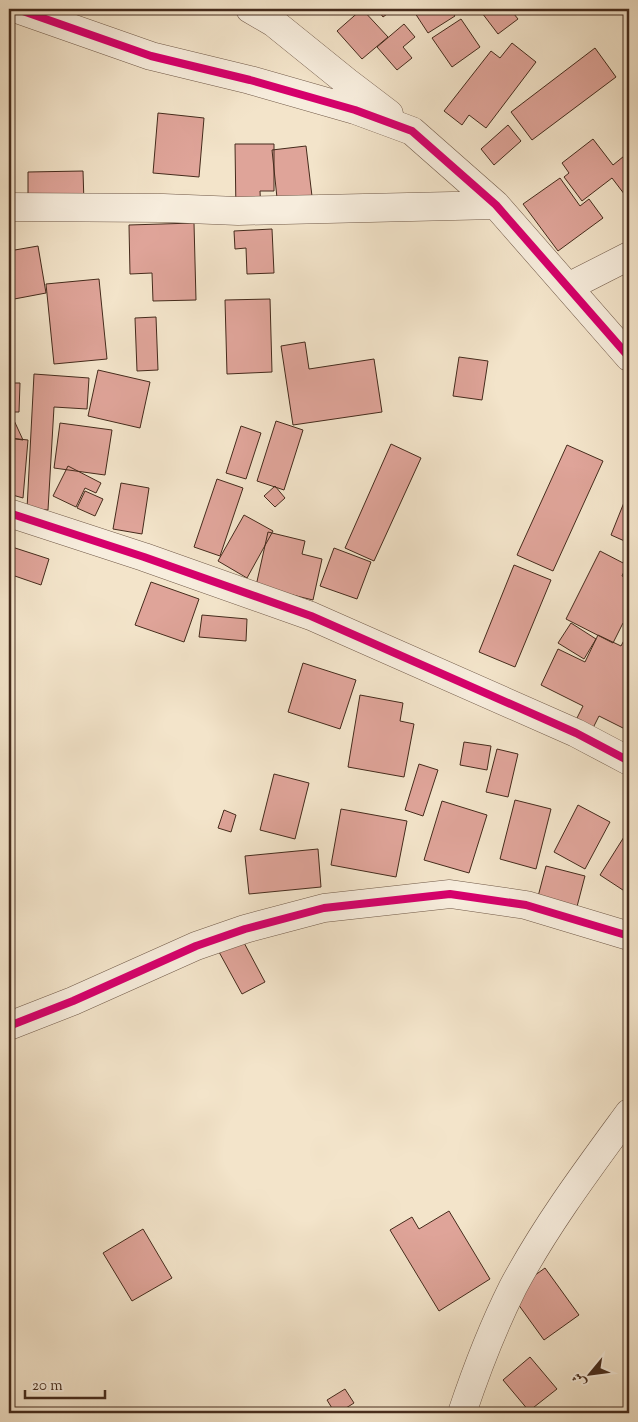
<svg xmlns="http://www.w3.org/2000/svg" width="638" height="1422" font-family="'Sorts Mill Goudy',Amiri,serif">
	<style>
		.building { fill: #dfa499; stroke: #452b1c }
		.lines { fill: none; stroke-linecap: round; stroke-linejoin: round }
		.minor-casing { stroke: #705948; stroke-width: 29 }
		.minor { stroke: #f7eddd; stroke-width: 28 }
		.cycleway-casing { stroke: #f7eddd; stroke-width: 11 }
		.cycleway { stroke: #d6006c; stroke-width: 8 }
	</style>
	<rect width="100%" height="100%" fill="#f3e4ca"/>
	<filter id="stains"><feTurbulence type="fractalNoise" baseFrequency=".004" numOctaves="4"/><feColorMatrix values="0 0 0 0 .2 0 0 0 0 .09 0 0 0 0 .02 0 0 0 .5 -.17"/></filter>
	<radialGradient id="worn" r=".72"><stop offset=".6" stop-color="#630" stop-opacity="0"/><stop offset="1" stop-color="#630" stop-opacity=".3"/></radialGradient>
	<!-- building -->
	<path class="building" d="M 362,9 L 388,37 L 362,59 L 337,31 Z
		M 377,9 L 394,9 L 383,17 Z
		M 415,9 L 450,9 L 455,16 L 428,33 L 413,10 Z
		M 479,9 L 510,9 L 518,19 L 498,34 Z
		M 461,19 L 480,47 L 452,67 L 432,38 Z
		M 404,24 L 415,37 L 403,47 L 412,58 L 397,70 L 377,47 Z
		M 512,43 L 536,62 L 486,128 L 469,115 L 462,125 L 444,111 L 491,51 L 500,58 Z
		M 595,48 L 616,77 L 532,140 L 511,112 Z
		M 158,113 L 204,118 L 199,177 L 153,173 Z
		M 508,125 L 521,141 L 494,165 L 481,149 Z
		M 593,139 L 613,165 L 629,152 L 628,199 L 612,178 L 582,201 L 564,177 L 569,173 L 562,163 Z
		M 235,144 L 274,144 L 274,191 L 260,191 L 261,213 L 236,213 Z
		M 306,146 L 314,213 L 279,217 L 272,150 Z
		M 83,171 L 84,203 L 28,204 L 28,172 Z
		M 560,178 L 580,206 L 589,199 L 603,218 L 558,251 L 523,204 Z
		M 194,223 L 196,300 L 153,301 L 152,273 L 130,274 L 129,225 Z
		M 272,229 L 274,273 L 247,274 L 246,248 L 235,249 L 234,231 Z
		M 38,246 L 46,293 L 9,300 L 9,251 Z
		M 99,279 L 107,359 L 54,364 L 46,284 Z
		M 270,299 L 272,372 L 227,374 L 225,300 Z
		M 156,317 L 158,370 L 137,371 L 135,318 Z
		M 305,342 L 309,369 L 374,359 L 382,412 L 293,425 L 281,346 Z
		M 459,357 L 488,361 L 482,400 L 453,396 Z
		M 98,370 L 150,382 L 140,428 L 88,416 Z
		M 34,374 L 89,378 L 87,409 L 54,407 L 48,510 L 27,509 Z
		M 9,383 L 20,383 L 19,412 L 9,412 Z
		M 9,416 L 12,416 L 23,440 L 9,438 Z
		M 276,421 L 303,430 L 284,490 L 257,481 Z
		M 60,423 L 112,430 L 105,475 L 54,468 Z
		M 241,426 L 261,433 L 246,479 L 226,473 Z
		M 9,438 L 28,440 L 23,498 L 9,494 Z
		M 391,444 L 421,458 L 374,561 L 345,548 Z
		M 567,445 L 603,461 L 553,571 L 517,555 Z
		M 68,466 L 101,483 L 96,493 L 85,488 L 76,507 L 53,496 Z
		M 217,479 L 243,488 L 220,556 L 194,547 Z
		M 121,483 L 149,488 L 142,534 L 113,529 Z
		M 275,486 L 285,498 L 275,507 L 264,496 Z
		M 629,490 L 629,543 L 611,535 Z
		M 85,491 L 103,499 L 95,516 L 77,508 Z
		M 244,515 L 273,531 L 247,578 L 218,561 Z
		M 268,532 L 305,541 L 302,554 L 322,559 L 313,600 L 256,586 Z
		M 9,546 L 49,559 L 41,585 L 9,574 Z
		M 334,548 L 371,562 L 357,599 L 320,586 Z
		M 600,551 L 627,565 L 622,576 L 629,579 L 629,627 L 623,623 L 613,643 L 566,619 Z
		M 514,565 L 551,580 L 515,667 L 479,652 Z
		M 151,582 L 199,599 L 184,642 L 135,625 Z
		M 202,615 L 247,619 L 246,641 L 199,637 Z
		M 571,623 L 596,639 L 584,659 L 558,643 Z
		M 628,633 L 629,633 L 629,731 L 599,716 L 591,732 L 574,724 L 583,706 L 541,685 L 558,649 L 585,662 L 598,635 L 621,646 Z
		M 303,663 L 356,680 L 340,729 L 288,712 Z
		M 360,695 L 403,703 L 400,721 L 414,724 L 404,777 L 348,767 Z
		M 464,742 L 491,746 L 487,770 L 460,765 Z
		M 497,749 L 518,754 L 508,797 L 486,792 Z
		M 419,764 L 438,770 L 423,816 L 405,810 Z
		M 274,774 L 309,783 L 295,839 L 260,830 Z
		M 515,800 L 551,809 L 536,869 L 500,859 Z
		M 442,801 L 487,815 L 469,873 L 424,860 Z
		M 578,805 L 610,822 L 585,869 L 554,852 Z
		M 341,809 L 407,821 L 396,877 L 331,865 Z
		M 224,810 L 236,815 L 231,832 L 218,828 Z
		M 629,829 L 629,894 L 600,875 Z
		M 318,849 L 321,887 L 249,894 L 245,856 Z
		M 546,866 L 585,876 L 574,918 L 535,908 Z
		M 242,939 L 265,982 L 242,994 L 219,952 Z
		M 449,1211 L 490,1279 L 439,1311 L 390,1230 L 412,1217 L 419,1229 Z
		M 143,1229 L 172,1278 L 132,1301 L 103,1253 Z
		M 545,1268 L 579,1315 L 544,1340 L 510,1293 Z
		M 530,1357 L 557,1389 L 529,1411 L 503,1380 Z
		M 345,1389 L 354,1403 L 338,1413 L 335,1413 L 327,1400 Z"/>
	<g class="lines">
		<!-- minor casing -->
		<g class="minor-casing">
			<path id="minor" d="M 17,9 L 151,56 L 250,80 L 355,110 L 412,131 L 496,205 L 629,357
				M 250,9 L 274,23 L 347,82 L 389,114
				M 9,207 L 163,208 L 238,211 L 496,205
				M 568,287 L 629,256
				M 9,513 L 144,557 L 311,616 L 576,733 L 629,761
				M 9,1026 L 73,1001 L 196,946 L 245,929 L 324,908 L 450,894 L 526,905 L 629,936
				M 462,1413 C 476,1371 493,1327 513,1287 C 546,1225 588,1169 629,1113"/>
		</g>
		<!-- minor -->
		<use href="#minor" class="minor"/>
		<!-- cycleway casing -->
		<g class="cycleway-casing">
			<path id="cycleway" d="M 17,9 L 151,56 L 250,80 L 355,110 L 412,131 L 496,205 L 629,357
				M 9,513 L 144,557 L 311,616 L 576,733 L 629,761
				M 9,1026 L 73,1001 L 196,946 L 245,929 L 324,908 L 450,894 L 526,905 L 629,936"/>
		</g>
		<!-- cycleway -->
		<use href="#cycleway" class="cycleway"/>
	</g>
	<!-- margin -->
	<rect width="638" height="1422" fill="none" stroke="#f3e4ca" stroke-width="30"/>
	<rect x="10" y="10" width="618" height="1402" fill="none" stroke="#452b1c" stroke-width="2.5"/>
	<rect x="15" y="15" width="608" height="1392" fill="none" stroke="#452b1c"/>
	<!-- north arrow -->
	<g transform="translate(590 1374) rotate(241)" stroke="#f7eddd" stroke-width="4" paint-order="stroke">
	<path d="M0-4L9 19L0 12L-9 19Z" fill="#452b1c"/>
	<text y="-8" font-size="14" font-weight="bold" text-anchor="middle" fill="#452b1c">ش</text>
	</g>
	<!-- scale -->
	<path d="M25 1390v8h80v-8" fill="none" stroke="#452b1c" stroke-width="2.5"/>
	<text x="32" y="1390" font-size="15" fill="#452b1c" stroke="#f7eddd" stroke-width="4" paint-order="stroke">20 m</text>
	<rect width="100%" height="100%" filter="url(#stains)"/>
	<rect width="100%" height="100%" fill="url(#worn)"/>
</svg>
